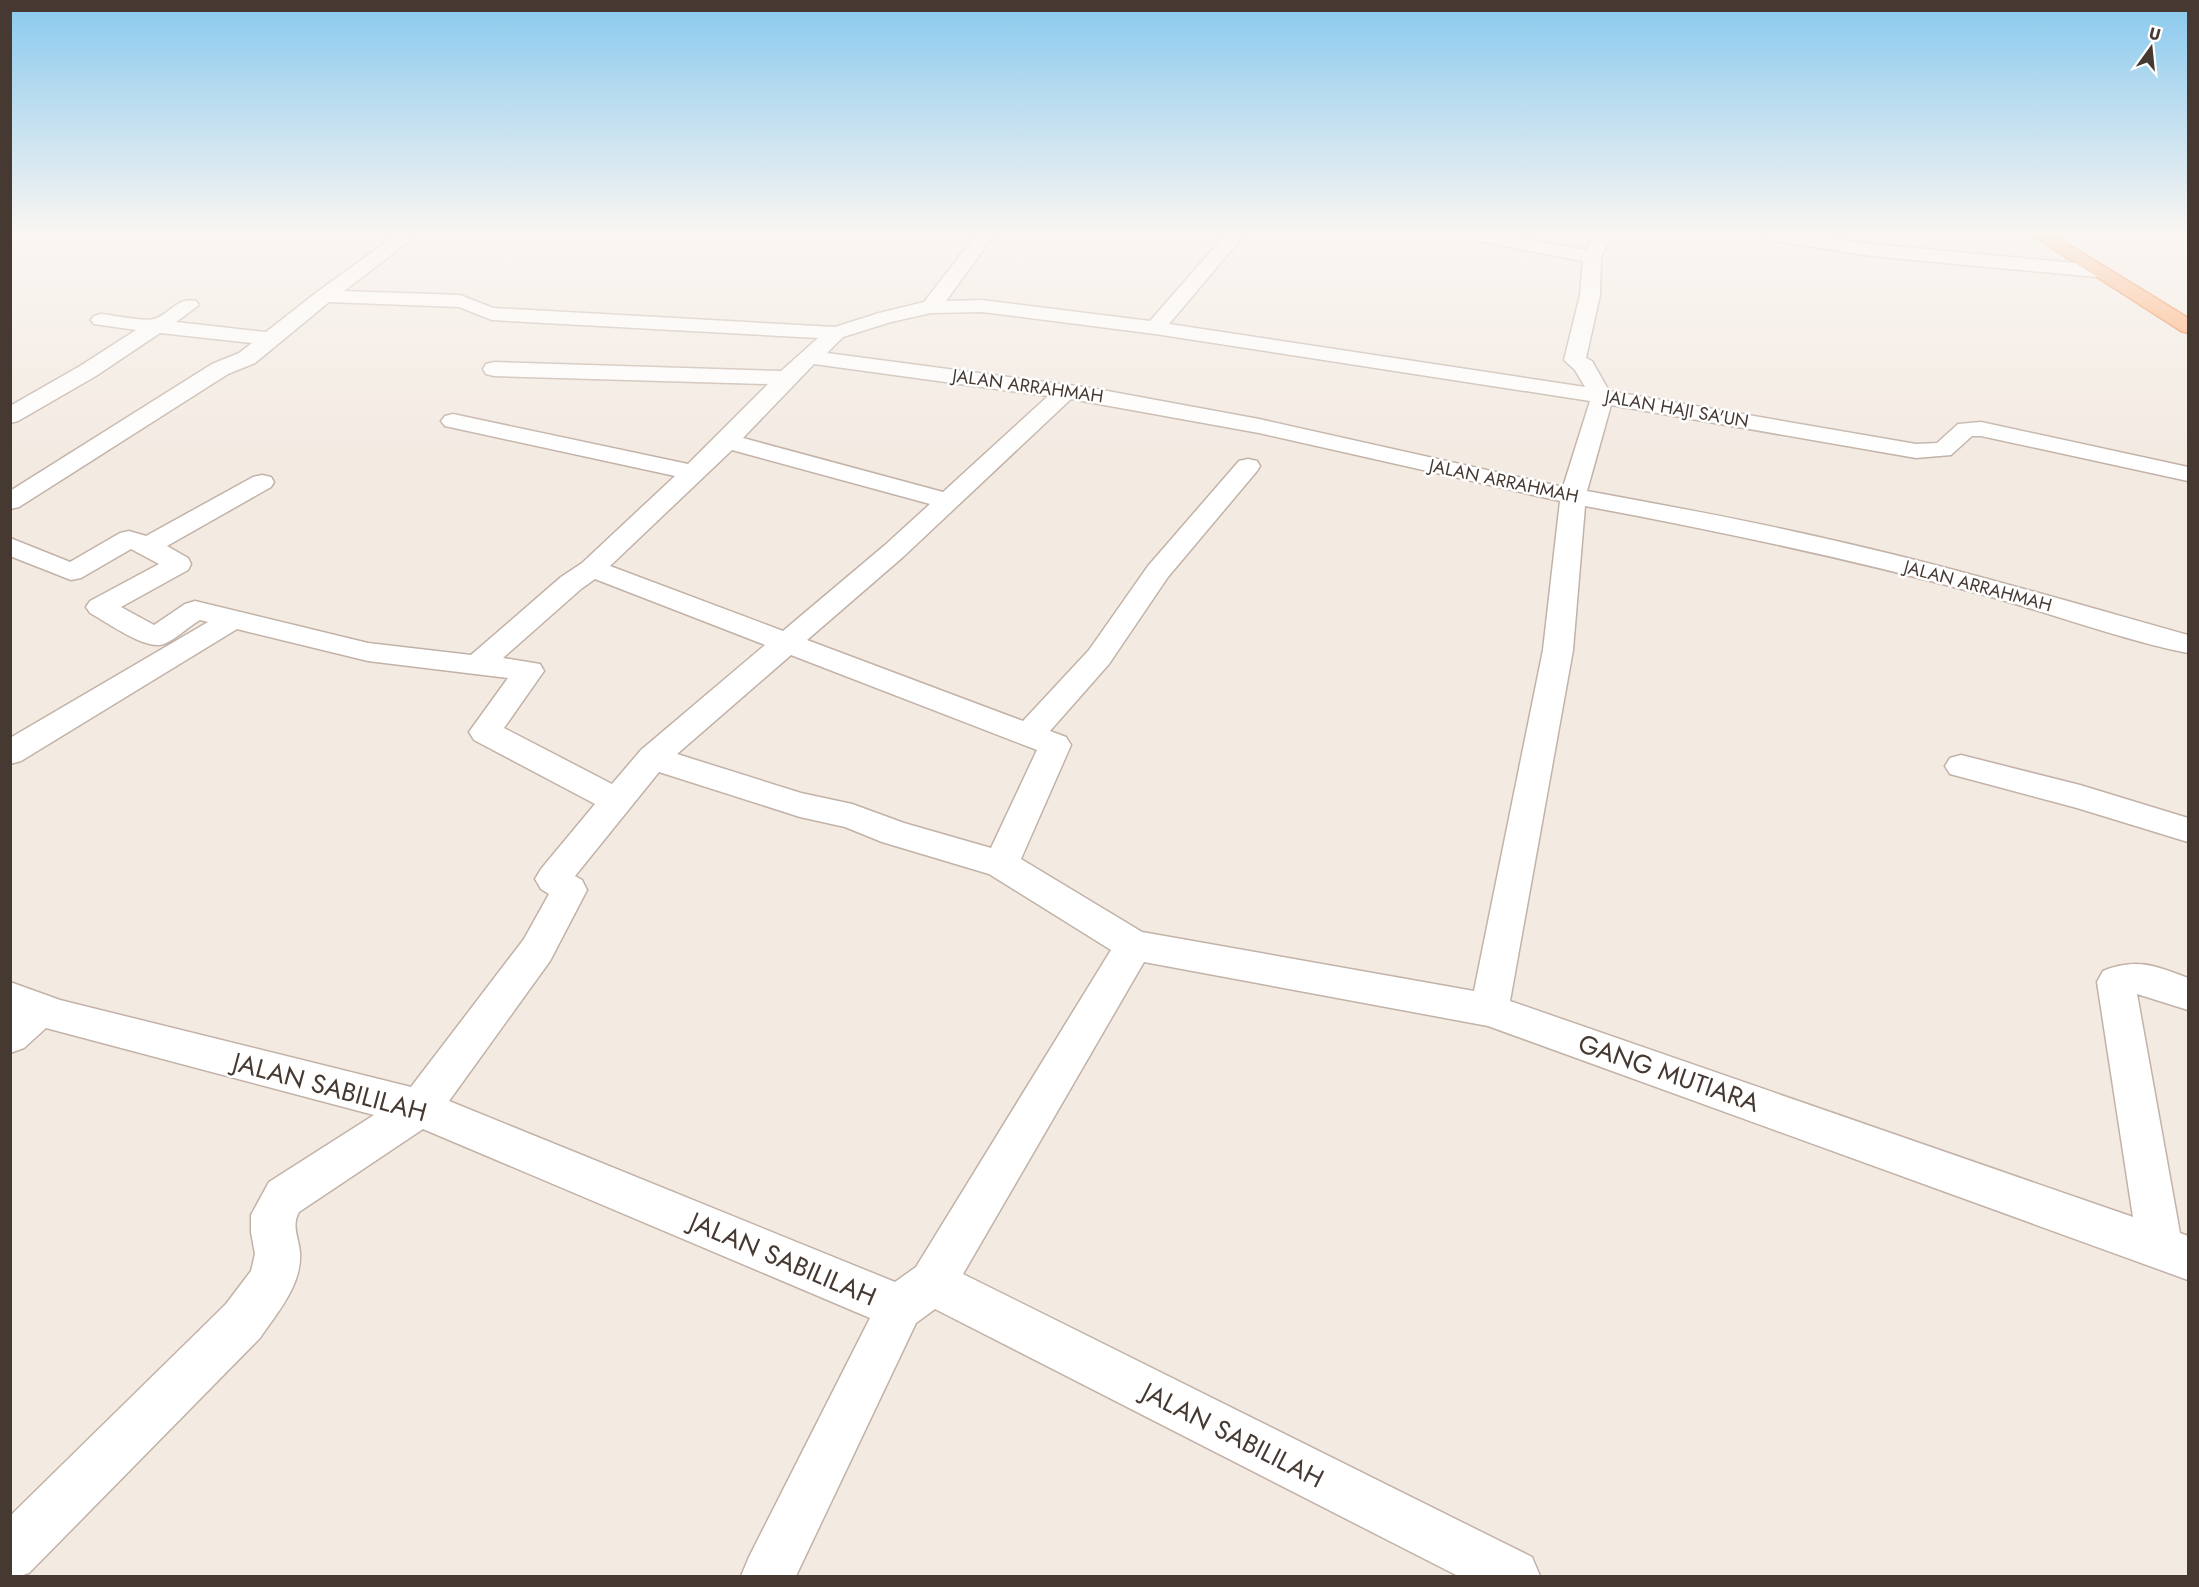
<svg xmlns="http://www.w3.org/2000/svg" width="2199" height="1587" font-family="Jost,sans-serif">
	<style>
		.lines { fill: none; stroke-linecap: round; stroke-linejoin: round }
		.minor-casing { stroke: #c2b2a7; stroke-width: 3 }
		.highway-casing { stroke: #ea6d25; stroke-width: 3 }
		.minor { fill: #fff; fill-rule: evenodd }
		.highway { fill: #ffa061; fill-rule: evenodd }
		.labels { text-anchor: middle; stroke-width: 5; stroke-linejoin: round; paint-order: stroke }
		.far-street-label { font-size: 18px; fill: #453932; stroke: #fff }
		.near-street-label { font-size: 26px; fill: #453932; stroke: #fff }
	</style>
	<rect width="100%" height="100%" fill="#f3eae2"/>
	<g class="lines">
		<!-- minor casing -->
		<g class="minor-casing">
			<path id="minor" d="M 396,235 L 417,235 L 344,291 L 460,295 L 493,308 L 835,327 L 879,313 L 924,302 L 976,235 L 994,235 L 946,301 L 982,300 L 1150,321 L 1225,235 L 1244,235 L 1169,324 L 1585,387 L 1575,370 L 1564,360 L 1580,295 L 1583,261 L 1472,240 L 1466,239 L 1463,235 L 1501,235 L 1586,250 L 1594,235 L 1612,235 L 1601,257 L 1600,295 L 1586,358 L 1592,361 L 1609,391 L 1916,444 L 1937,443 L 1958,424 L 1981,422 L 2188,467 L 2188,481 L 1981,436 L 1972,436 L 1951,455 L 1916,458 L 1611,405 L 1587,491 C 1669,506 1751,521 1832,540 C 1952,567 2070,602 2188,635 L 2188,653 C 2123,640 2053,614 1988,596 C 1855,560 1720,531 1585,506 L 1573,650 L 1510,1001 L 2133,1217 L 2097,982 L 2103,971 C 2136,957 2157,966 2188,978 L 2188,1010 L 2137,994 L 2180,1233 L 2188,1236 L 2188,1280 L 1488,1026 L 1144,962 L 963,1274 L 1532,1557 L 1540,1576 L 1458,1576 L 935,1309 L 916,1323 L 796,1576 L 741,1576 L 749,1557 L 870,1318 L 423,1129 L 299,1212 C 291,1226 299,1238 300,1253 C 302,1285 277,1313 260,1338 L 29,1573 L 20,1576 L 10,1576 L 10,1516 L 226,1304 L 251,1271 L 255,1254 L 251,1232 L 251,1215 L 269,1182 L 374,1115 L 46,1028 L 24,1048 L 10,1053 L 10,982 L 60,1000 L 411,1087 L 524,939 L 549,894 L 541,889 L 535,879 L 541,869 L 595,804 L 474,740 L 469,732 L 508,678 L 368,661 L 237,629 L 21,761 L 10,764 L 10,738 L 208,622 L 200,620 C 188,627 176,639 164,644 C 146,651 107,622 90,613 L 86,607 L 90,601 L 159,564 L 131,549 L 81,578 L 71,580 L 10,556 L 10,538 L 70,562 L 120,533 L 129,531 L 146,536 L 253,477 L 262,475 L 271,477 L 274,482 L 271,487 L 167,546 L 188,558 L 191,564 L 188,570 L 121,607 L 154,625 L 185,604 L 195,601 L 368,643 L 471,655 L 561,577 L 582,563 L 675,476 L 445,426 L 441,421 L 445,416 L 453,414 L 688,464 L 768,384 L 494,376 L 486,374 L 483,369 L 486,364 L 494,362 L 781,371 L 818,338 L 492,320 L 459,307 L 329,302 L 255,363 L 228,374 L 19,507 L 10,509 L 10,491 L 212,364 L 239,353 L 252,343 L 160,333 L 96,376 L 18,421 L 10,423 L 10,406 L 80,366 L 136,330 L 94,324 L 91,320 L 94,316 L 101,314 C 113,315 144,322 154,319 C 170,314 178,296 196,301 L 199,305 L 176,322 L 266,332 L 317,292 ZM 982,312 L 1155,334 L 1590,401 L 1563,487 L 1259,419 L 1091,388 L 827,353 L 843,337 L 891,322 L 931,313 ZM 814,364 L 1048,396 L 943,492 L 743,438 ZM 1071,399 L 1259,433 L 1560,501 L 1543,650 L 1474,991 L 1142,932 L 1021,859 L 1071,745 L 1066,737 L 1050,731 L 1109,664 L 1168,577 L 1257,471 L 1260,466 L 1257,461 L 1248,459 L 1239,461 L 1148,566 L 1089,650 L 1023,721 L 807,640 L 903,557 ZM 732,450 L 930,504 L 885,545 L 783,631 L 610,566 ZM 595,579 L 765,645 L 641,750 L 612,784 L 504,728 L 544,671 L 540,664 L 503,658 L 581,589 ZM 791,655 L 1037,750 L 991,848 L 904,823 L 852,804 L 801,793 L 677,754 ZM 659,772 L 800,817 L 845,827 L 882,842 L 989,874 L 1111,950 L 916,1267 L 895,1282 L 449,1101 L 550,961 L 587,890 L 582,880 L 575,876 Z
				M 1761,235 L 1806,235 L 1871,244 L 2097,265 L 2104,267 L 2107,271 L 2104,275 L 2097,277 L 1871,256 L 1770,240 L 1764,239 Z
				M 1961,755 L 2080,785 L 2188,818 L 2188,842 L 2077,808 L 1950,774 L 1945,766 L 1950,758 Z"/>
		</g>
		<!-- highway casing -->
		<g class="highway-casing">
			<path id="highway" d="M 2032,235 L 2053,235 L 2188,318 L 2188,333 L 2181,331 Z"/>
		</g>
		<!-- minor -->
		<use href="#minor" class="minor"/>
		<!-- highway -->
		<use href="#highway" class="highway"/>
	</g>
	<!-- sky -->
	<linearGradient id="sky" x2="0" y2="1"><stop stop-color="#88c9ee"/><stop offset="0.51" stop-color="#faf6f2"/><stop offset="1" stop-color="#faf6f2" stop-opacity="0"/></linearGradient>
	<rect width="2199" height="457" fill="url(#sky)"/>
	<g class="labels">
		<!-- far-street labels -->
		<g class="far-street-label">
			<text transform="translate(1028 386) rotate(8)" y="6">JALAN ARRAHMAH</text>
			<text transform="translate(1677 409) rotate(10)" y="6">JALAN HAJI SA'UN</text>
			<text transform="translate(1504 481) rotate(12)" y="6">JALAN ARRAHMAH</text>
			<text transform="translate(1978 586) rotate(15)" y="6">JALAN ARRAHMAH</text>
		</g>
		<!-- near-street labels -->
		<g class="near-street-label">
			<text transform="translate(1669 1073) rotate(19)" y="9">GANG MUTIARA</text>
			<text transform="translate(330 1087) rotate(15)" y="9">JALAN SABILILAH</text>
			<text transform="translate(783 1259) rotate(23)" y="9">JALAN SABILILAH</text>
			<text transform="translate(1233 1435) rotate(27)" y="9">JALAN SABILILAH</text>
		</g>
	</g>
	<!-- border -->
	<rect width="2199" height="1587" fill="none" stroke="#453932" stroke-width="24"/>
	<!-- north arrow -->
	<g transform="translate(2151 48) rotate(15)" stroke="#ffffff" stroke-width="4.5" paint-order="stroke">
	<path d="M0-4.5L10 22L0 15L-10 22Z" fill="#453932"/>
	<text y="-9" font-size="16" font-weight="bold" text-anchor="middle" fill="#453932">U</text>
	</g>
</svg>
